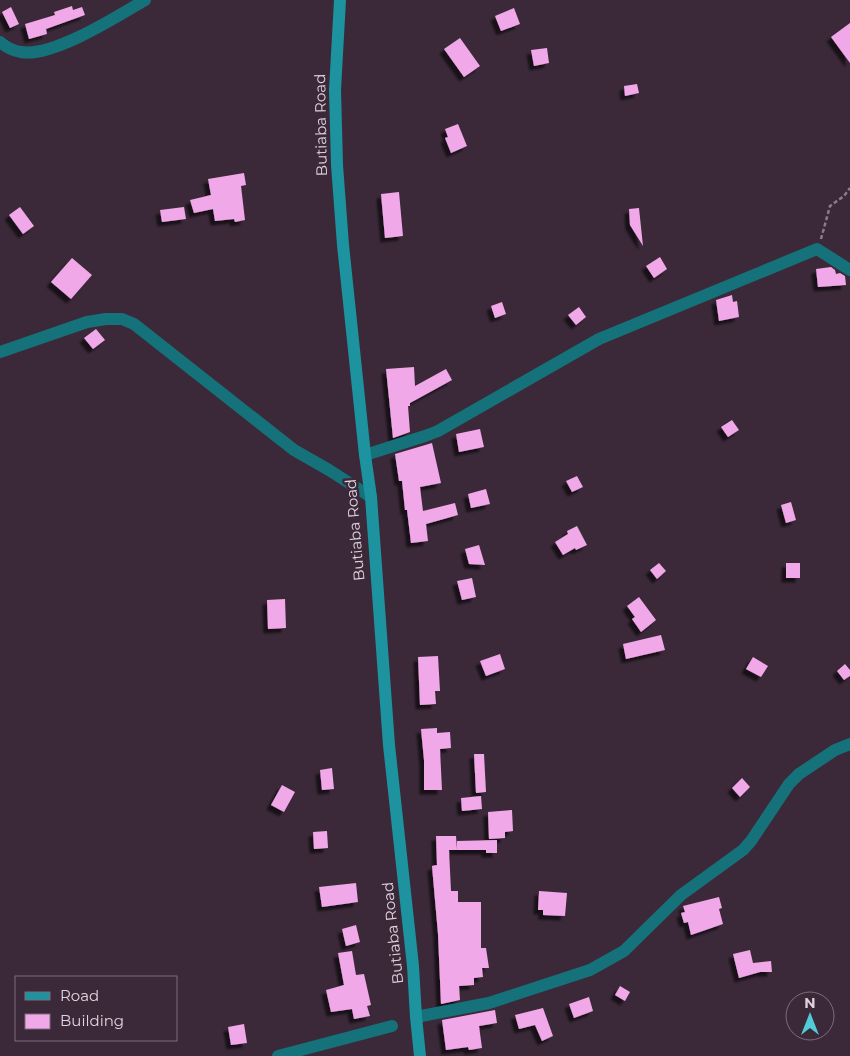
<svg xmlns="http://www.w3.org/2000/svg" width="850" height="1056" font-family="Montserrat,sans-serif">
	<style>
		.building { fill: #f0a8e9; filter: url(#shadow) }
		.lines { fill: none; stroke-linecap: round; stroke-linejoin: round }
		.path { stroke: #8b7b89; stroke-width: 2.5; stroke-dasharray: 4 2.5; stroke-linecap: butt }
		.minor { stroke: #15727b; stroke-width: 12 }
		.secondary { stroke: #1c939e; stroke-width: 12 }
		.labels { text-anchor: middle; stroke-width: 5; stroke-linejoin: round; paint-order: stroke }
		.street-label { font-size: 15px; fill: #e0d3de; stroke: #3b2939 }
	</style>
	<defs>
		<filter id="shadow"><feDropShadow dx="-4.5" dy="4.5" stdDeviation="1" flood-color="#0009"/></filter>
	</defs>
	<rect width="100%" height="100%" fill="#3b2939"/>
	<!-- building -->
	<path class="building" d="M 72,6 L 73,10 L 82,7 L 85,15 L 46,29 L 47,34 L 29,39 L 25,24 L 55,15 L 54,12 Z
		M 11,7 L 19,24 L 10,28 L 2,12 Z
		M 514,8 L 520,24 L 501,31 L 495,16 Z
		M 850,23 L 850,63 L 831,37 Z
		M 460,38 L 480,66 L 464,77 L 444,49 Z
		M 547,48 L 549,63 L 534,66 L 531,50 Z
		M 637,84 L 639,93 L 625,96 L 624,86 Z
		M 458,124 L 467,146 L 451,153 L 445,138 L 448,137 L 445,129 Z
		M 244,173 L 246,185 L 241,186 L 245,220 L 235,222 L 234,219 L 215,221 L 213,209 L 194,213 L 190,200 L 211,195 L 208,179 Z
		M 399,192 L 403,236 L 385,238 L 381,194 Z
		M 20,207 L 34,226 L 23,234 L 9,215 Z
		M 184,207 L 186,219 L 162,222 L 160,210 Z
		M 639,208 L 643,246 L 630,225 L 629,209 Z
		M 660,257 L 667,269 L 654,278 L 646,266 Z
		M 72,258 L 92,275 L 71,299 L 51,282 Z
		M 831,267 L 835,270 L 836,274 L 840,273 L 845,276 L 846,285 L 818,287 L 816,269 Z
		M 732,295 L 733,302 L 737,301 L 739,317 L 719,321 L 716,300 Z
		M 502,302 L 506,314 L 495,318 L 491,306 Z
		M 579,307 L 586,317 L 576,325 L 568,315 Z
		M 96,329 L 105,340 L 93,349 L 84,338 Z
		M 414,367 L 415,386 L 446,369 L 452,380 L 410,403 L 410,406 L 408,406 L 410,432 L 393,438 L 386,369 Z
		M 732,420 L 739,430 L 728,437 L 721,427 Z
		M 480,429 L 484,447 L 459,452 L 456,434 Z
		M 432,443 L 441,483 L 420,487 L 423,511 L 455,503 L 458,515 L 426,524 L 428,541 L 411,543 L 407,510 L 405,510 L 402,481 L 399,481 L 395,454 Z
		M 577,476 L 583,487 L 572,492 L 566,481 Z
		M 486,489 L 490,504 L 471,508 L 468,494 Z
		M 791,502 L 796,520 L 786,523 L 781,505 Z
		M 577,526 L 587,545 L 576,550 L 575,548 L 563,555 L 555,542 L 568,534 L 567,531 Z
		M 479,545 L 485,565 L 469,564 L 465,549 Z
		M 659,563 L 666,571 L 657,579 L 650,570 Z
		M 786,563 L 800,563 L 800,578 L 786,578 Z
		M 472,578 L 476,597 L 462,600 L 457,581 Z
		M 639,597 L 656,620 L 641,632 L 632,619 L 635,617 L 627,606 Z
		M 285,599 L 286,628 L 268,629 L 267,600 Z
		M 661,635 L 665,650 L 626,659 L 623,644 Z
		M 500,654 L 505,669 L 486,676 L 480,661 Z
		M 438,656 L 440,691 L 435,691 L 436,704 L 420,705 L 418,657 Z
		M 753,657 L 768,666 L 761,677 L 746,669 Z
		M 845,664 L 850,670 L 850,676 L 844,680 L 837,671 Z
		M 437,728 L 437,733 L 450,732 L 451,748 L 440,749 L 442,790 L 424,790 L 424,760 L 421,729 Z
		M 474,754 L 484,754 L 486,792 L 476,793 Z
		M 332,768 L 334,789 L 322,790 L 320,770 Z
		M 742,778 L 750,787 L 740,797 L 732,788 Z
		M 282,785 L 295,792 L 284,812 L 271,805 Z
		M 481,796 L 482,809 L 462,811 L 461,798 Z
		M 512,810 L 513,831 L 505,832 L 505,838 L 489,839 L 488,812 Z
		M 327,831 L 328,848 L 314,849 L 313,832 Z
		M 436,836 L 456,836 L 457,850 L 449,850 L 451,891 L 458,891 L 458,902 L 481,902 L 481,948 L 486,948 L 489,968 L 482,968 L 483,977 L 474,978 L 474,985 L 459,986 L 460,1000 L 441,1004 L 438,934 L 432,866 L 437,865 Z
		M 497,840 L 497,853 L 486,853 L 486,850 L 457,850 L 457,841 Z
		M 356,883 L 358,902 L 322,907 L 319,887 Z
		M 539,891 L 567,893 L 565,916 L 543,915 L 543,910 L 538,910 Z
		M 719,897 L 722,908 L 719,909 L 723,924 L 691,935 L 688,922 L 684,923 L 681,913 L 685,912 L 683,906 Z
		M 356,925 L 360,942 L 346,946 L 342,929 Z
		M 750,950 L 753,963 L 771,961 L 772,972 L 760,972 L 739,978 L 733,954 Z
		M 352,951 L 356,975 L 364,974 L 371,1005 L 367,1006 L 370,1016 L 354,1019 L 352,1009 L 331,1012 L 326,990 L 344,985 L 338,953 Z
		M 620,986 L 630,992 L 625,1001 L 615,995 Z
		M 589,997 L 593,1011 L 574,1018 L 569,1004 Z
		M 543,1008 L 553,1036 L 542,1041 L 535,1025 L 519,1029 L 515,1015 Z
		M 495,1010 L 497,1023 L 479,1026 L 482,1048 L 469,1050 L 468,1047 L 446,1050 L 442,1020 Z
		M 244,1024 L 247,1043 L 231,1045 L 228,1027 Z"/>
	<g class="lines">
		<!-- path -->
		<path class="path" d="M 821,239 L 830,206 L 844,196 L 850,188"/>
		<!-- minor -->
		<path class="minor" d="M 0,42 C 6,47 13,51 21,52 C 52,58 118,16 145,0
			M 0,352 L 87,322 L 106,319 L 122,319 L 134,324 L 294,450 L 329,470 L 371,497
			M 365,455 L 425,436 L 438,431 L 599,339 L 817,249 L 850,270
			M 416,1017 L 489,1003 L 590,970 L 624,951 L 681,895 L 743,850 L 751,841 L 789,784 L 799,774 L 835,750 L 850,744
			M 278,1056 L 392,1026"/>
		<!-- secondary -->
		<path class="secondary" d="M 340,0 L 335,90 L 337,165 L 343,245 L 365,455 L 371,497 L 389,745 L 413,966 L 416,1017 L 420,1056"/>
	</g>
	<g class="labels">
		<!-- street labels -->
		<g class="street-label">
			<text transform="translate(321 125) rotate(-91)" y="5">Butiaba Road</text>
			<text transform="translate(355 530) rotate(-95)" y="5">Butiaba Road</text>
			<text transform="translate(393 933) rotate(-96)" y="5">Butiaba Road</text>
		</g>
	</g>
	<!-- legend -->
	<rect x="15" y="976" width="162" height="65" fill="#3b2939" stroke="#7d6d7b"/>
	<rect x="25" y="992" width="25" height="8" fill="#1c939e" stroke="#7d6d7b"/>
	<text x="60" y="1001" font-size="15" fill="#e0d3de">Road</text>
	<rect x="25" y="1014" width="25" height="15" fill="#f0a8e9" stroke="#7d6d7b"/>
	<text x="60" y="1026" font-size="15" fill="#e0d3de">Building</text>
	<!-- north arrow -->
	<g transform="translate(810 1016)"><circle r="24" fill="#3b2939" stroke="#7d6d7b"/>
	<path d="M0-4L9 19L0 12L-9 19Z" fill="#52cbd8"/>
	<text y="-8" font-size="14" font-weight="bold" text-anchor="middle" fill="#e0d3de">N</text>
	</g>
</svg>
